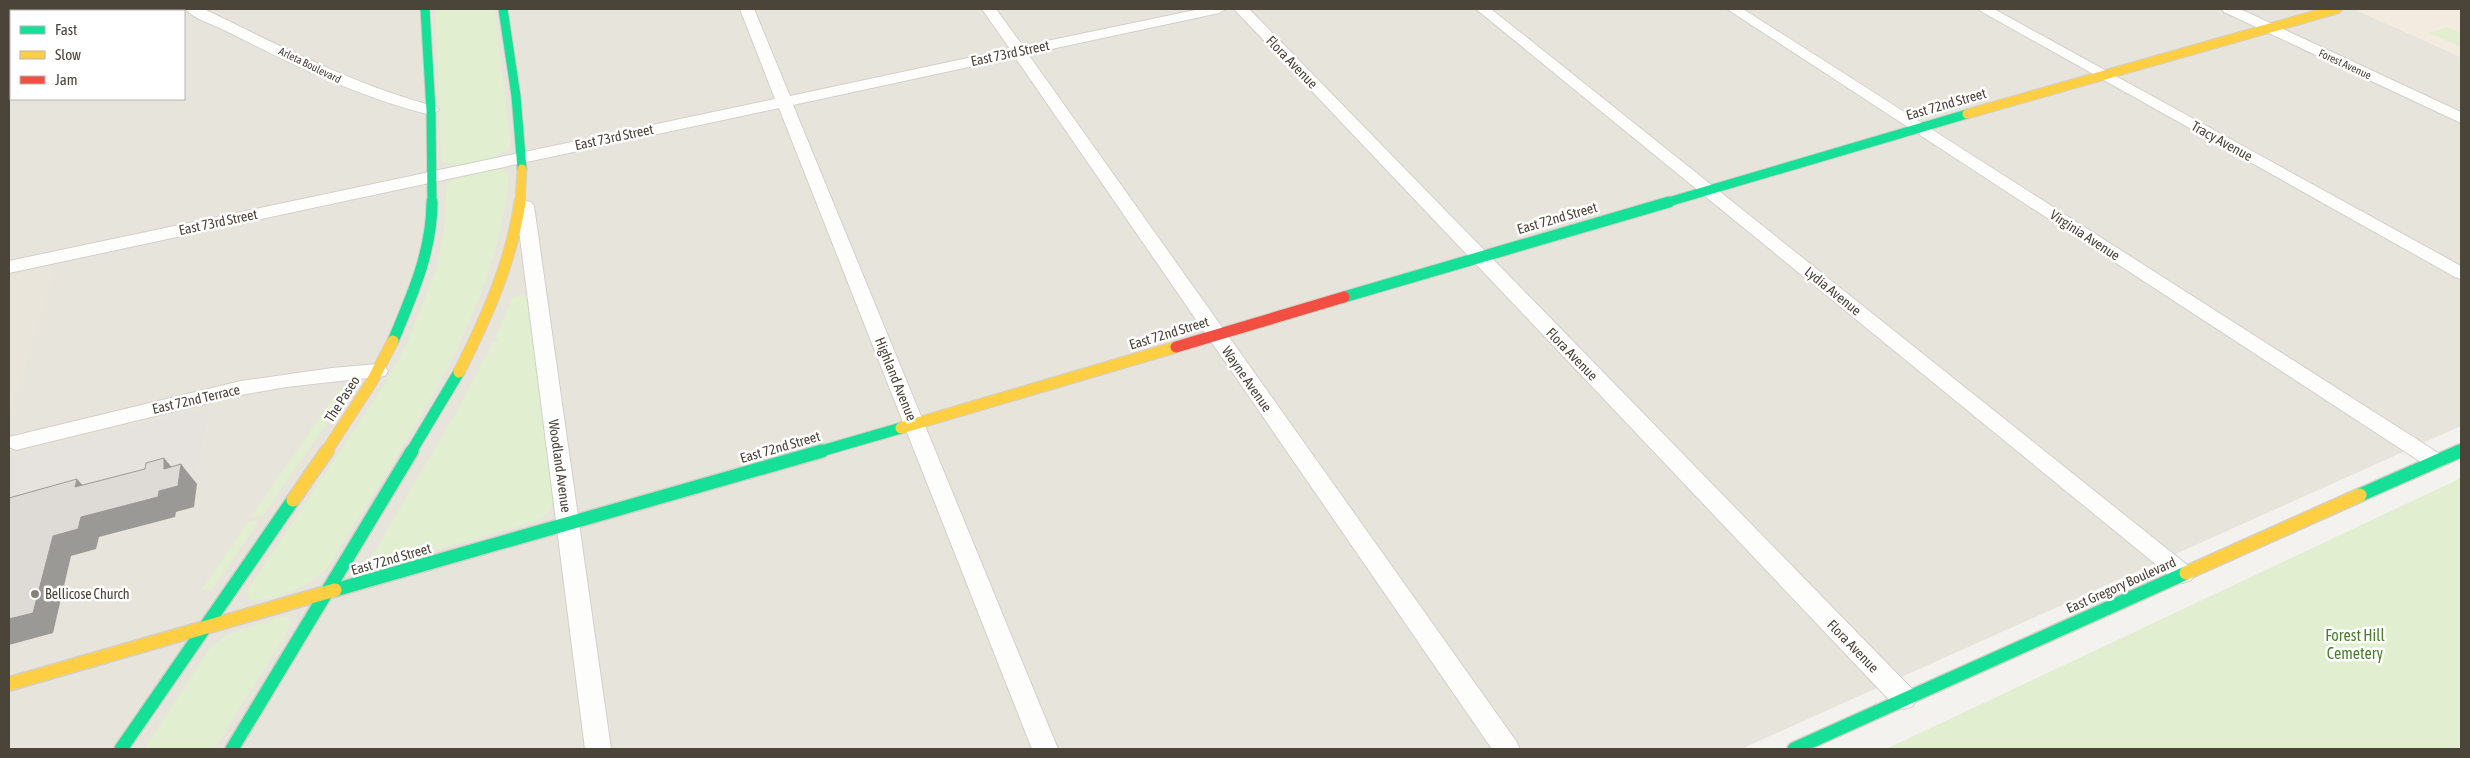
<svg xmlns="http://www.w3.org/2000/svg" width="2470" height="758" font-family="'Asap Condensed',sans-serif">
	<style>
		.residential { fill: #e7e4dc; fill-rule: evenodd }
		.commercial { fill: #f3ebdf }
		.education { fill: #eae5da }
		.green { fill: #e1eecf }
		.parking { fill: #e6e3df }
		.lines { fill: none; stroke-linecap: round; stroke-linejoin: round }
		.street-casing { stroke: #d2d0cb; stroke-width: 2 }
		.fast-far2-casing { stroke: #d3cfc5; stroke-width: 11 }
		.fast-far1-casing { stroke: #d3cfc5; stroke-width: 13 }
		.fast-casing { stroke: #d3cfc5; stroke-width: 16 }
		.slow-far2-casing { stroke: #d3cfc5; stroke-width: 11 }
		.slow-far1-casing { stroke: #d3cfc5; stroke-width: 13 }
		.slow-casing { stroke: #d3cfc5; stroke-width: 16 }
		.jam-casing { stroke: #d3cfc5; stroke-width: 13 }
		.street { fill: #fdfdfc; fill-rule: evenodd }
		.fast-far2 { stroke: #16e098; stroke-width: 9 }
		.fast-far1 { stroke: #16e098; stroke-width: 11 }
		.fast { stroke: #16e098; stroke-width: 13 }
		.slow-far2 { stroke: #ffcf43; stroke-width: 9 }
		.slow-far1 { stroke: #ffcf43; stroke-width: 11 }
		.slow { stroke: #ffcf43; stroke-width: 13 }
		.jam { stroke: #f24e42; stroke-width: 11 }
		.shaded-wall { fill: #9b9996 }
		.building { fill: #dedbd6; stroke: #9b9996 }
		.poi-dot { fill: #868178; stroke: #fff; stroke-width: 2 }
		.labels { text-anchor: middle; stroke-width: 5; stroke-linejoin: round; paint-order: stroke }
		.far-street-label { font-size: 11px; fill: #4b4439; stroke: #fff }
		.street-label { font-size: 14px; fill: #4b4439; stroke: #fff }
		.poi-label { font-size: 14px; fill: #4b4439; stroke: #fff; text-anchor: start }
		.near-park-label { font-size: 16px; fill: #4a7f2a; stroke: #fff }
	</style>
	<rect width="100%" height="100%" fill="#f4f2ee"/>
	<!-- residential -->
	<path class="residential" d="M 9,9 L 2354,9 L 2461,57 L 2461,426 L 1741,749 L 9,749 ZM 11,11 L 184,11 L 184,99 L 11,99 Z"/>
	<!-- commercial -->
	<path class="commercial" d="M 2354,9 L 2461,10 L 2461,57 Z"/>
	<!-- education -->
	<path class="education" d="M 56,262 L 54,271 L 9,422 L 9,273 Z"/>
	<!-- green -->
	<path class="green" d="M 435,9 L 495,9 L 511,147 C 499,158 455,172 441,161 Z
		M 2447,27 L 2461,33 L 2461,47 L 2429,33 Z
		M 498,169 L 507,173 L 509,177 C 494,323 402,445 328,567 C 309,587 278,601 250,600 L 247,595 L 249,588 L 383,387 L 407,343 L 436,270 L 444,230 L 447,183 L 463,175 Z
		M 523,294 L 528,297 L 553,498 C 552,511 546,516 535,521 L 387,564 L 372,564 L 370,559 L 457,411 L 493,342 L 497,342 L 498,338 L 495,338 L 512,298 Z
		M 345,385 L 347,394 L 263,516 L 251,517 L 337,392 Z
		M 2461,478 L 2461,749 L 1886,749 Z
		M 259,521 L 212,590 L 201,590 L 248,522 Z
		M 281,617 L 288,618 L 291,621 L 290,628 L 214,749 L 144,749 L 210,648 L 228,634 Z"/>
	<!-- parking -->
	<path class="parking" d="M 210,407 L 197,470 L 9,521 L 9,463 L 11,455 Z"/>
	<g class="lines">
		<!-- street casing -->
		<g class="street-casing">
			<path id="street" d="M 88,9 L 116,9 L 114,11 L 87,11 Z
				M 186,9 L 204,9 C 280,46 354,85 437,107 L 439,110 L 431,115 C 358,97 292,64 226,31 C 215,25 193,19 186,9 Z
				M 740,9 L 754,9 L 790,96 L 1010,49 L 982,9 L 996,9 L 1023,46 L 1200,9 L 1226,9 L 1219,13 L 1028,54 L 1516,741 L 1520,749 L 1492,749 L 1015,57 L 793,105 L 1058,749 L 1032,749 L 779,108 L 9,273 L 9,261 L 775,99 Z
				M 1234,9 L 1249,9 L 1913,690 L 1917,698 L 1913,706 L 1904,709 L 1895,706 Z
				M 1476,9 L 1491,9 L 2191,568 L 2195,574 L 2191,580 L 2183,583 L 2175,580 Z
				M 1727,9 L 1743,9 L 2443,456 L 2446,461 L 2443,466 L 2435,469 L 2427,466 Z
				M 1977,9 L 1994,9 L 2461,266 L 2461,279 L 2455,277 Z
				M 2222,9 L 2240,9 L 2461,112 L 2461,123 L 2224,12 Z
				M 9,21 L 11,21 L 11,30 L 9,30 Z
				M 525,201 L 531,202 L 534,206 L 611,749 L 585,749 L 516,206 L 519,202 Z
				M 378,364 L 385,366 L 388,371 L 385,376 L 286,387 L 241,395 L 16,450 L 9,447 L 9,437 L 241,381 L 332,368 Z"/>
		</g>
		<!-- fast-far2 casing -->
		<g class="fast-far2-casing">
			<path id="fast-far2" d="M 425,9 L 431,110 L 432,203
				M 503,9 L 516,96 L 522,169
				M 1665,203 L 1967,114"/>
		</g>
		<!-- fast-far1 casing -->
		<g class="fast-far1-casing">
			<path id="fast-far1" d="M 1344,297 L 1669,202
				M 393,341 C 412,296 432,251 432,202
				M 411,452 L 459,372
				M 818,452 L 901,428
				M 2457,452 L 2461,450"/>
		</g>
		<!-- fast casing -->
		<g class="fast-casing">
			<path id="fast" d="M 2360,495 L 2460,451
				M 335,590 L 822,451
				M 121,749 L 293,500
				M 232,749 L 412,451
				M 1794,749 L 2186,573"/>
		</g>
		<!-- slow-far2 casing -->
		<g class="slow-far2-casing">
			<path id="slow-far2" d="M 1967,114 L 2337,9
				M 520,203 L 522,169"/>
		</g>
		<!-- slow-far1 casing -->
		<g class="slow-far1-casing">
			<path id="slow-far1" d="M 459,372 C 487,317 511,263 520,202
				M 901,428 L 1176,347
				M 326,452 L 371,383 L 393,341"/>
		</g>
		<!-- slow casing -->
		<g class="slow-casing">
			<path id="slow" d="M 293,500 L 327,451
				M 2186,573 L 2360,495
				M 9,684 L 335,590"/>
		</g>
		<!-- jam casing -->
		<g class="jam-casing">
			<path id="jam" d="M 1176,347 L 1344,297"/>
		</g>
		<!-- street -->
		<use href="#street" class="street"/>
		<!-- fast-far2 -->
		<use href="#fast-far2" class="fast-far2"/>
		<!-- fast-far1 -->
		<use href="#fast-far1" class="fast-far1"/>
		<!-- fast -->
		<use href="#fast" class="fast"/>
		<!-- slow-far2 -->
		<use href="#slow-far2" class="slow-far2"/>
		<!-- slow-far1 -->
		<use href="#slow-far1" class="slow-far1"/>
		<!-- slow -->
		<use href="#slow" class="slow"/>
		<!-- jam -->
		<use href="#jam" class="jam"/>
	</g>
	<!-- shaded-wall -->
	<path class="shaded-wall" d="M 164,458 L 179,476 L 181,464 L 197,484 L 194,507 L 176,512 L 175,517 L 99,537 L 96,549 L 71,556 L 53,633 L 9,645 L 9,619 L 53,536 L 81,517 L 164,469 Z
		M 77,479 L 95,499 L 75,487 Z"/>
	<!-- building -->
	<path class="building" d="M 164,458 L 164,469 L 181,464 L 178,486 L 159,491 L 158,497 L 81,517 L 78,529 L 53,536 L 33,613 L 9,619 L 9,498 L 77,479 L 75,487 L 145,469 L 146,463 Z"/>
	<!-- markers -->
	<circle class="poi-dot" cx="35" cy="594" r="5"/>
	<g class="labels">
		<!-- far-street labels -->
		<g class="far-street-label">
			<text transform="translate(2345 64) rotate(25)" y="4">Forest Avenue</text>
			<text transform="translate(310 65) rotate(26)" y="4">Arleta Boulevard</text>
		</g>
		<!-- street labels -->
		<g class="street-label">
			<text transform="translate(1010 53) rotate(-12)" y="5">East 73rd Street</text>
			<text transform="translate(1292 62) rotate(46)" y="5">Flora Avenue</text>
			<text transform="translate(1946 104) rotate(-16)" y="5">East 72nd Street</text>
			<text transform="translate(614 137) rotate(-12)" y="5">East 73rd Street</text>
			<text transform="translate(2222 141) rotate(29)" y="5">Tracy Avenue</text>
			<text transform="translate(1557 218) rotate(-16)" y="5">East 72nd Street</text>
			<text transform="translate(218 222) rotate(-12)" y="5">East 73rd Street</text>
			<text transform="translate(2085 235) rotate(33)" y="5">Virginia Avenue</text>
			<text transform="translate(1833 291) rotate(39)" y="5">Lydia Avenue</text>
			<text transform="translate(1169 333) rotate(-17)" y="5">East 72nd Street</text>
			<text transform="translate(1572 354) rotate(46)" y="5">Flora Avenue</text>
			<text transform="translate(896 379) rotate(68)" y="5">Highland Avenue</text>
			<text transform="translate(1247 379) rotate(55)" y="5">Wayne Avenue</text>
			<text transform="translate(196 399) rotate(-13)" y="5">East 72nd Terrace</text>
			<text transform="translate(342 399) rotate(-57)" y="5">The Paseo</text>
			<text transform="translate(780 447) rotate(-16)" y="5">East 72nd Street</text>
			<text transform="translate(560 466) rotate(82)" y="5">Woodland Avenue</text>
			<text transform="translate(391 559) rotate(-16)" y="5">East 72nd Street</text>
			<text transform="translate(2121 585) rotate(-24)" y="5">East Gregory Boulevard</text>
			<text transform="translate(1853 646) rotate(46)" y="5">Flora Avenue</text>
		</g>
		<!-- poi labels -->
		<g class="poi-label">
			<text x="45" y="599">Bellicose Church</text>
		</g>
		<!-- near-park labels -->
		<g class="near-park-label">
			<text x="2355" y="641">Forest Hill<tspan x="2355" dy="18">Cemetery</tspan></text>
		</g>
	</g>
	<!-- border -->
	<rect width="2470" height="758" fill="none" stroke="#4b4439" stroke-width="20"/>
	<!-- legend -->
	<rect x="10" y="10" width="175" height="90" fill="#ffffff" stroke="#b7b4b0"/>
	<rect x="20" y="26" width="25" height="8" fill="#16e098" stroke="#b7b4b0"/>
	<text x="55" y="35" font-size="15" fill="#4b4439">Fast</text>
	<rect x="20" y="51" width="25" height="8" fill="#ffcf43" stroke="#b7b4b0"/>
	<text x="55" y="60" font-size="15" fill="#4b4439">Slow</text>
	<rect x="20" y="76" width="25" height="8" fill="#f24e42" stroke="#b7b4b0"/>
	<text x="55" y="85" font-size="15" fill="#4b4439">Jam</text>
</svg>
